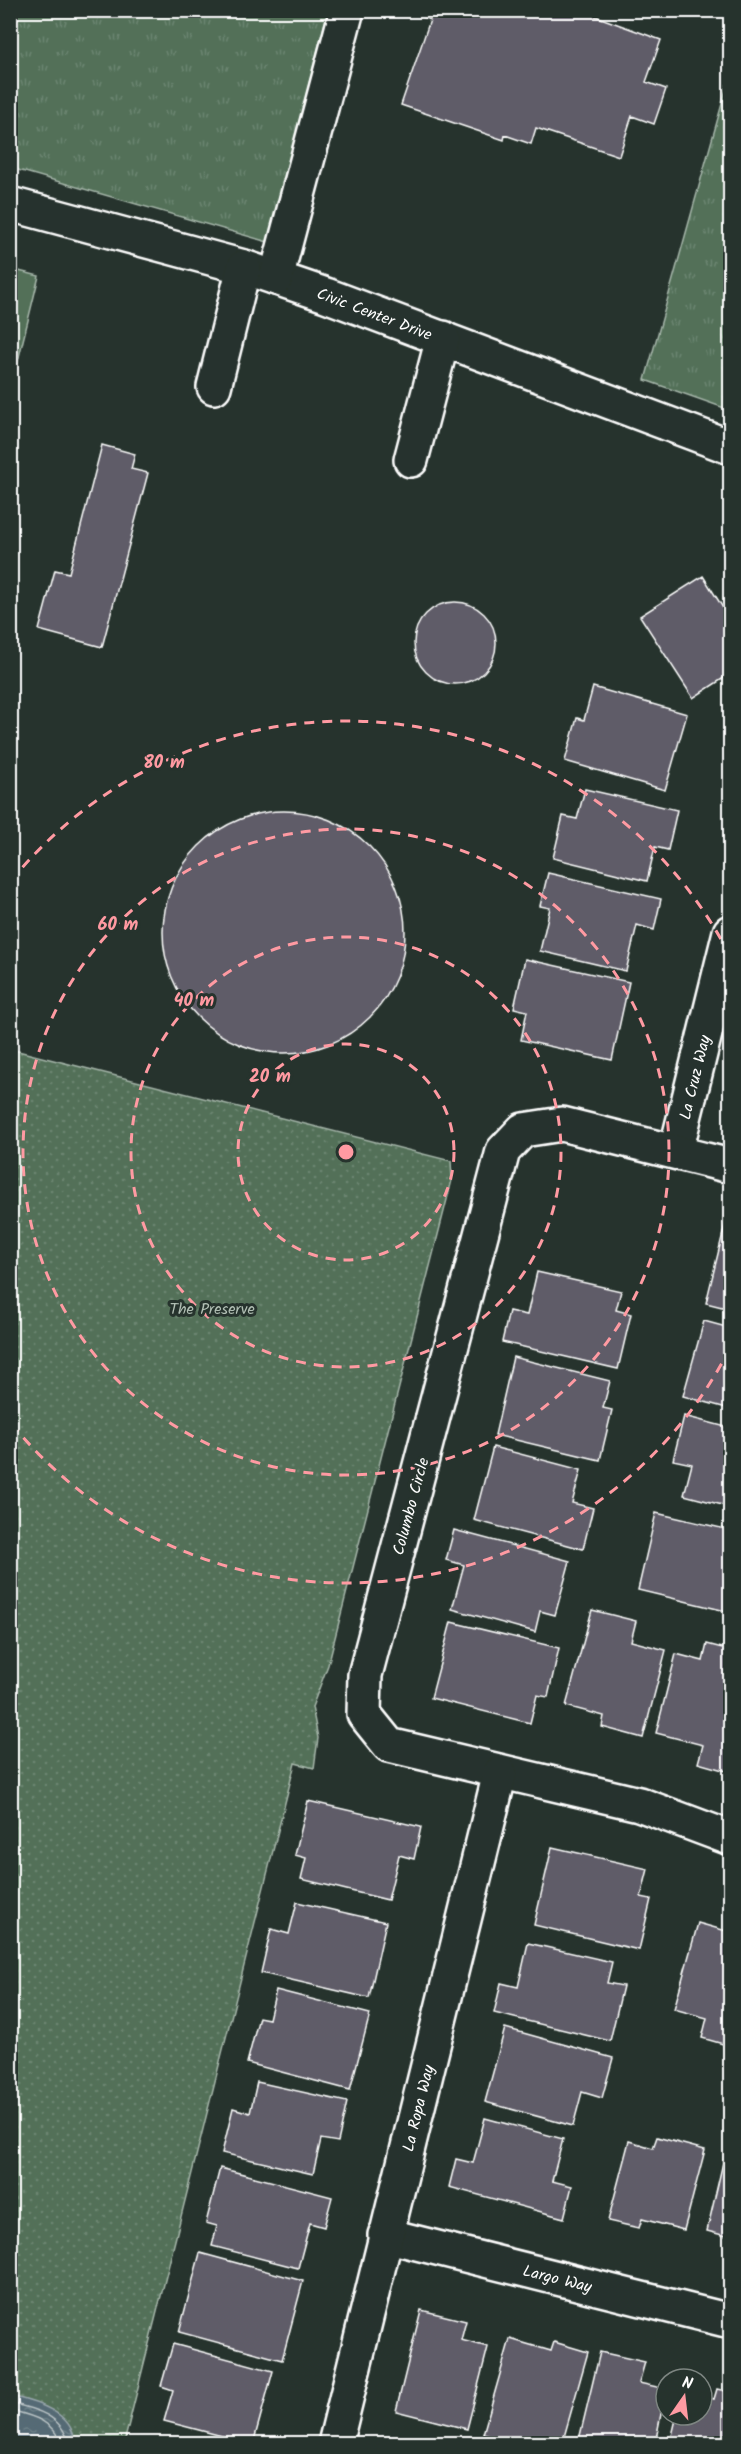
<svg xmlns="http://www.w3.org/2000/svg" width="741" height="2454" font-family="Kalam,sans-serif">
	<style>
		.grass { fill: url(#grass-tufts); stroke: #a8b8ac; stroke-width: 1.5 }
		.park { fill: url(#park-dots); stroke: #a8b8ac; stroke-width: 1.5 }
		.garden { fill: #527058; stroke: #a8b8ac; stroke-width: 1.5 }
		.water { fill: url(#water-ripples); stroke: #99a6ac; stroke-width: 1.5 }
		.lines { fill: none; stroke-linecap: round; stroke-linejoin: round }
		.shore { stroke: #bbc4c7; stroke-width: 1.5 }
		.building { fill: #5f5c67; stroke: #fff; stroke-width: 1.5 }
		.minor-casing { stroke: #fff; stroke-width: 38 }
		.minor { stroke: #26332d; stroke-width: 33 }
		.ring { fill: none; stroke: #ff9aa2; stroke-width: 3; stroke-dasharray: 10 8 }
		.labels { text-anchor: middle; stroke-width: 6; stroke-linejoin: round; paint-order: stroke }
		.street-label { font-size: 16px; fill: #fff; stroke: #26332d }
		.park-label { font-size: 16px; fill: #b1bfb4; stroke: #26332d }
		.centre { fill: #ff9aa2; stroke: #26332d; stroke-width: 3 }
		.ring-label { font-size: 18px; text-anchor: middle; font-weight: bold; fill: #ff9aa2; stroke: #26332d; stroke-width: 6; stroke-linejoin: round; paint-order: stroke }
	</style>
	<defs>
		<pattern id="grass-tufts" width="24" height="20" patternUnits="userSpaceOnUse" patternTransform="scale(1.5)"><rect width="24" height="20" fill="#527058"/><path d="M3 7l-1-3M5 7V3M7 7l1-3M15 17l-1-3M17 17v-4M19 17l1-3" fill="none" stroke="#6c8571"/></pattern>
		<pattern id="park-dots" width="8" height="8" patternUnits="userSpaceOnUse" patternTransform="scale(1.5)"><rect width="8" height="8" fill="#527058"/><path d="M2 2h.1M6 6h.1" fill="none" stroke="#6c8571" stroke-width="1.8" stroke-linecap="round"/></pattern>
		<pattern id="water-ripples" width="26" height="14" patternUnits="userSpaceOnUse" patternTransform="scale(1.5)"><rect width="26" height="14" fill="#556b74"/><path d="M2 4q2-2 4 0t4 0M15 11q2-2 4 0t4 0" fill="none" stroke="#6e8189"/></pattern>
	</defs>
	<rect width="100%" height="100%" fill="#26332d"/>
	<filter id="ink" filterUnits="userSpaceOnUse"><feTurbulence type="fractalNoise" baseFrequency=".0167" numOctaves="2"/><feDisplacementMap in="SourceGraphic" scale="12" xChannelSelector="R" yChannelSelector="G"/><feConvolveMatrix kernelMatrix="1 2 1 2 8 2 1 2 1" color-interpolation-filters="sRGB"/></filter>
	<g filter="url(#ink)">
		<!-- grass -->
		<path class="grass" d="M 10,11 L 328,11 L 268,242 L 11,168 Z
			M 730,75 L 730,410 L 645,380 Z"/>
		<!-- park -->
		<path class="park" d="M 10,1049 L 451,1161 L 452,1180 L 328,1665 L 312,1707 L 318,1738 L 314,1768 L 295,1763 L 124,2443 L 11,2443 Z"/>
		<!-- garden -->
		<path class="garden" d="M 11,269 L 39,276 L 11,389 L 10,269 Z"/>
		<!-- water -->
		<path class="water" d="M 11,2396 C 35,2402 73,2411 75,2443 L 11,2443 Z"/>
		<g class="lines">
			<!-- shore -->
			<path class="shore" d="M 10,2403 C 36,2409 62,2415 69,2444
				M 10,2410 C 33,2416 52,2420 62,2444"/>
		</g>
		<!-- building -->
		<path class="building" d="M 406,10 L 579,10 L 661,40 L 646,82 L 666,89 L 654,124 L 632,116 L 619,156 L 536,128 L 531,144 L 505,135 L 504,140 L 401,105 L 430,20 Z
			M 102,445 L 135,454 L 131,469 L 148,473 L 102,647 L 39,630 L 55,570 L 69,573 Z
			M 703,576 L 730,619 L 730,674 L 693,698 L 640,616 Z
			M414 643a41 41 0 1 1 82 0a41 41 0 1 1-82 0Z
			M 593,687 L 687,714 L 665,790 L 565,761 L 577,718 L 584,720 Z
			M 585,789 L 677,810 L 668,850 L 655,847 L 647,881 L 553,858 L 563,816 L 577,819 Z
			M163 932a121 121 0 1 1 242 0a121 121 0 1 1-242 0Z
			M 548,873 L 661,899 L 654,930 L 637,925 L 626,971 L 540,951 L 550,908 L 540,906 Z
			M 525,959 L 629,982 L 612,1060 L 521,1040 L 527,1011 L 514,1008 Z
			M 725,1225 L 730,1226 L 730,1309 L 706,1303 Z
			M 537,1272 L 621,1291 L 616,1310 L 631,1314 L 618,1369 L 502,1342 L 509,1311 L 527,1315 Z
			M 704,1321 L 730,1328 L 730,1409 L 683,1396 Z
			M 513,1357 L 610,1381 L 603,1408 L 612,1410 L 600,1460 L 495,1435 Z
			M 684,1416 L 730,1428 L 730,1507 L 684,1495 L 692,1464 L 673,1460 Z
			M 493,1447 L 581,1470 L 572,1503 L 593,1508 L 583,1549 L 474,1520 Z
			M 656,1513 L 730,1530 L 730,1612 L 638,1590 Z
			M 454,1530 L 570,1561 L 555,1615 L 540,1611 L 535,1632 L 452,1609 L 464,1565 L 446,1560 Z
			M 592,1610 L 636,1621 L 631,1641 L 666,1650 L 643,1738 L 602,1727 L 604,1716 L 566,1706 Z
			M 451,1622 L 559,1648 L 548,1697 L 537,1695 L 530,1723 L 431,1698 Z
			M 707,1644 L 730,1650 L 730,1772 L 698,1763 L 703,1745 L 656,1733 L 676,1654 L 703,1661 Z
			M 308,1801 L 421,1827 L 414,1859 L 399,1855 L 388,1900 L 301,1879 L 306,1858 L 295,1855 Z
			M 552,1847 L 648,1869 L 641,1897 L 651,1899 L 639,1950 L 534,1925 Z
			M 297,1902 L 386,1922 L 369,1998 L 261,1973 L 271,1929 L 289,1934 Z
			M 698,1923 L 730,1932 L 730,2046 L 702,2038 L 707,2018 L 674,2009 Z
			M 528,1943 L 612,1962 L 607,1983 L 623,1986 L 610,2041 L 494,2013 L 501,1983 L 518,1987 Z
			M 276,1990 L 370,2014 L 350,2090 L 247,2063 L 259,2017 L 269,2019 Z
			M 505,2028 L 613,2058 L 602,2098 L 582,2092 L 573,2126 L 485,2102 Z
			M 257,2082 L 347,2102 L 338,2142 L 321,2139 L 313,2174 L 222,2153 L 233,2108 L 250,2113 Z
			M 485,2118 L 563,2139 L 552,2181 L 572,2186 L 564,2218 L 449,2187 L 456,2159 L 473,2163 Z
			M 657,2137 L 705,2150 L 684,2230 L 642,2219 L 639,2228 L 608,2221 L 629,2141 L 653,2148 Z
			M 725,2154 L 730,2155 L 730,2237 L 707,2231 Z
			M 220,2168 L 332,2197 L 324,2227 L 310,2223 L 298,2268 L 212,2246 L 217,2226 L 206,2223 Z
			M 200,2253 L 303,2281 L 282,2360 L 179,2332 Z
			M 421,2310 L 466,2321 L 461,2340 L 488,2347 L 467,2429 L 396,2411 Z
			M 510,2339 L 551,2351 L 554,2342 L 588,2352 L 562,2444 L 516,2444 L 483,2434 Z
			M 173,2344 L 273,2371 L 253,2444 L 164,2421 L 173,2390 L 161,2386 Z
			M 600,2352 L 645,2362 L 639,2383 L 666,2389 L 655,2444 L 578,2444 Z
			M 717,2389 L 730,2392 L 730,2444 L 670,2444 L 677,2415 L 702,2415 L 702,2396 L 714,2399 Z"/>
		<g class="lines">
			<!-- minor casing -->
			<g class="minor-casing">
				<g id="minor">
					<path id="s1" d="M 10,204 L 244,267 L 326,295 L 730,447"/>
					<path d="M 276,278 L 347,10"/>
					<path d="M 214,387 L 244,267"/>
					<path d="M 411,460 L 443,338"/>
					<path id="s2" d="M 676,1151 L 730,932"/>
					<path d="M 730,1166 L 562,1124 L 523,1130 L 503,1151 L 365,1675 L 364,1714 L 389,1745 L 639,1804 L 730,1838"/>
					<path id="s3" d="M 385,2235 L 730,2321"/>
					<path id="s4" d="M 335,2444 L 500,1773"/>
				</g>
			</g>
			<!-- minor -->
			<use href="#minor" class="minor"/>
		</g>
	</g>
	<!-- distance rings -->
	<g class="ring">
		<circle cx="346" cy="1152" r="108"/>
		<circle cx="346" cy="1152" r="215"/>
		<circle cx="346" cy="1152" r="323"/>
		<path d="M730 1348A431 431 0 0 1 11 1423M11 881A431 431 0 0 1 730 956"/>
	</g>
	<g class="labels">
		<!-- street labels -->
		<g class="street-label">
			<text dy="6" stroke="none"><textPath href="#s1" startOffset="381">Civic Center Drive</textPath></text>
			<text dy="6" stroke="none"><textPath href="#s2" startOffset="76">La Cruz Way</textPath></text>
			<text transform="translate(410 1506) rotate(-75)" y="6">Columbo Circle</text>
			<text dy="6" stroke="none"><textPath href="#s4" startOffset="346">La Ropa Way</textPath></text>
			<text dy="6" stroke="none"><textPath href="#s3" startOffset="178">Largo Way</textPath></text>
		</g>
		<!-- park labels -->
		<g class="park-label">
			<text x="212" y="1314">The Preserve</text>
		</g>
	</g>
	<circle cx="346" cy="1152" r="9" class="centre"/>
	<g class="ring-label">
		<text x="164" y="768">80 m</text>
		<text x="118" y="930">60 m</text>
		<text x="194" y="1006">40 m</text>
		<text x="270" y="1082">20 m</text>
	</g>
	<!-- margin -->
	<rect width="741" height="2454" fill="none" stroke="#26332d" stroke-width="36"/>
	<rect x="18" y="18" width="705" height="2418" fill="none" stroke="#fff" stroke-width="2" filter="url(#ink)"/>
	<!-- north arrow -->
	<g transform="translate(684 2397) rotate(14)"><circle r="28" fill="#26332d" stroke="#7d8581" stroke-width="1.5"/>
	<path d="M0-4.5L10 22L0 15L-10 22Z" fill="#ff9aa2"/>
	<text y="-9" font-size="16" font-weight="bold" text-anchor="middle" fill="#ffffff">N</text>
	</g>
</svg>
